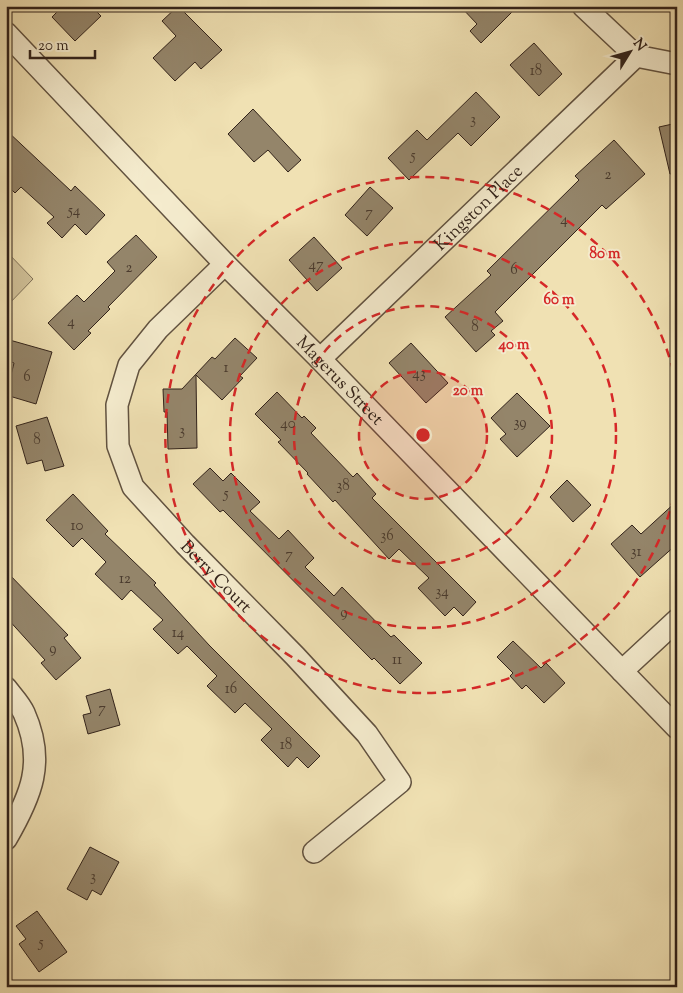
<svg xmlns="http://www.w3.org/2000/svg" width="683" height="993" font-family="'Sorts Mill Goudy',serif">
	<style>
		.green { fill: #d0c199; stroke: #80725a }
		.building { fill: #94856a; stroke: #31221a }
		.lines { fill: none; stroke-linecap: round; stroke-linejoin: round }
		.minor-casing { stroke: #615240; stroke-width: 24 }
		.minor { stroke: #f5ecce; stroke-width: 21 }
		.ring { fill: none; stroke: #d62828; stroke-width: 2.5; stroke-dasharray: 9 6 }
		.labels { text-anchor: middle; stroke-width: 4; stroke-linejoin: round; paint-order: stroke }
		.number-label { font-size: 15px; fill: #4a3b2e }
		.street-label { font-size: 18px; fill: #31221a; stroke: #f5ecce }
		.centre { fill: #d62828; stroke: #f5ecce; stroke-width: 2.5 }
		.ring-label { font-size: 15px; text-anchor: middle; font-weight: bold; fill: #d62828; stroke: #f5ecce; stroke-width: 4; stroke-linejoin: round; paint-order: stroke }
	</style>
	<rect width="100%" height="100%" fill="#f0e1b3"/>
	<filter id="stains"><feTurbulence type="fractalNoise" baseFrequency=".004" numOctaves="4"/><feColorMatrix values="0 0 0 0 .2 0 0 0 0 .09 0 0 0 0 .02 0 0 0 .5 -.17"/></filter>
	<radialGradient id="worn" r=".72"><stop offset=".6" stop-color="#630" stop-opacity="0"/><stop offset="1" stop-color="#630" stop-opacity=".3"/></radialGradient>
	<!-- green -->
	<path class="green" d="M 6,251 L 33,279 L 6,307 Z"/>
	<!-- building -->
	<path class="building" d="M 63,6 L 91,6 L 101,16 L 75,41 L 52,17 Z
		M 178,6 L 222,50 L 201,69 L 195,62 L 175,81 L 153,58 L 176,36 L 162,21 Z
		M 460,6 L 518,6 L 481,43 L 470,31 L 477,24 Z
		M 534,43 L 562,74 L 539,96 L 510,65 Z
		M 476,92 L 500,117 L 471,146 L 458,133 L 409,180 L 388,158 L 417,130 L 427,140 Z
		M 253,109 L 301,160 L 288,172 L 268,150 L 254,162 L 228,134 Z
		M 677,123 L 677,173 L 670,174 L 659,127 Z
		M 6,130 L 71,191 L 75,186 L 105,215 L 86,235 L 75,224 L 62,238 L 47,223 L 54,217 L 21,187 L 15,193 L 6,184 Z
		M 614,140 L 645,174 L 606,209 L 602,205 L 495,312 L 503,321 L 491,331 L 495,335 L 476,352 L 445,317 L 491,275 L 487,271 L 579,180 L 575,176 Z
		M 370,187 L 393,208 L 367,236 L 345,215 Z
		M 136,235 L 157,257 L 108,307 L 110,309 L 88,331 L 91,333 L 74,350 L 48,323 L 77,295 L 84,302 L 115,271 L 107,262 Z
		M 314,237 L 342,268 L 317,291 L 289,260 Z
		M 235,338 L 257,358 L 240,376 L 243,378 L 222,400 L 196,375 L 197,448 L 168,449 L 167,412 L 164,412 L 163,389 L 182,389 L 212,357 L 215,359 Z
		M 6,339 L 52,352 L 36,404 L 6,395 L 14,363 L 6,360 Z
		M 411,343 L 448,383 L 426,403 L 389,363 Z
		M 277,392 L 302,418 L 304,416 L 316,428 L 311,433 L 353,477 L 357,473 L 376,494 L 372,498 L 476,602 L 463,616 L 454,607 L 445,616 L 418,588 L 429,578 L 399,549 L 389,559 L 335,500 L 333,502 L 307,474 L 308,473 L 278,442 L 281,440 L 255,414 Z
		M 517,393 L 550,426 L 517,457 L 500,439 L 506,434 L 491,418 Z
		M 47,417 L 64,466 L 45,471 L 42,460 L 27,464 L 16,426 Z
		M 210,468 L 223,481 L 231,473 L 260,502 L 250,511 L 279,539 L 288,530 L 314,558 L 305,567 L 334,596 L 342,587 L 391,637 L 394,635 L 422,663 L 400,684 L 374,658 L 372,660 L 223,510 L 220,512 L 193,484 Z
		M 567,480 L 591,505 L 573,522 L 550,497 Z
		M 73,494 L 108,531 L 105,534 L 156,583 L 154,585 L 209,645 L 320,756 L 308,768 L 297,757 L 288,767 L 261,740 L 272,729 L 245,703 L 235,713 L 207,686 L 217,676 L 187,646 L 178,654 L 153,629 L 163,620 L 131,590 L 122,600 L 95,574 L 106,562 L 82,538 L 73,547 L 46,520 Z
		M 677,501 L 677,544 L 640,577 L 611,544 L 632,525 L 641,534 Z
		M 6,571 L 68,635 L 64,638 L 81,658 L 56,680 L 41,663 L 45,660 L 6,617 Z
		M 513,641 L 541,668 L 546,663 L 565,683 L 544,703 L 526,685 L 522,689 L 510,676 L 513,673 L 497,657 Z
		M 110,689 L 120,725 L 88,734 L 83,715 L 91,713 L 86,696 Z
		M 90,847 L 119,862 L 101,895 L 92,890 L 87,900 L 67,889 Z
		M 37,911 L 67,952 L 39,972 L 19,944 L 26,939 L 16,926 Z"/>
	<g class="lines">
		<!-- minor casing -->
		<g class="minor-casing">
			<g id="minor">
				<path d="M 583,6 L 636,56 L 677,64"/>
				<path id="s1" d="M 6,33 L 225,264 L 320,359 L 677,728"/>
				<path id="s2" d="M 225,264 L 158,329 L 129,365 L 117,405 L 118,446 L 133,487 L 185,544 L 295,656 L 367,734 L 400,782 L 314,852"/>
				<path id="s3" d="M 320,359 L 636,56"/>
				<path d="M 622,671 L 677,620"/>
				<path d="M 6,688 C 12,696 20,704 24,713 C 46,762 31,796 6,839"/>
			</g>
		</g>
		<!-- minor -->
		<use href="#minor" class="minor"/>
	</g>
	<!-- distance rings -->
	<circle cx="423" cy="435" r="64" fill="#d62828" fill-opacity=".12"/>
	<g class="ring">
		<circle cx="423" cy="435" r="64"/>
		<circle cx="423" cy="435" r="129"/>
		<circle cx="423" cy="435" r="193"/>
		<path d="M677 482A258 258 0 1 1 677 388"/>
	</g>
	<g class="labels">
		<!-- number labels -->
		<g class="number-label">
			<text x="536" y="75">18</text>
			<text x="473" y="124">3</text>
			<text x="413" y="160">5</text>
			<text x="608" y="179">2</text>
			<text x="74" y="215">54</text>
			<text x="369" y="217">7</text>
			<text x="564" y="224">4</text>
			<text x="316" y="269">47</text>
			<text x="129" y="272">2</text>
			<text x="514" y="274">6</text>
			<text x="71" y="326">4</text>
			<text x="475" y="331">8</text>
			<text x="226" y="372">1</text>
			<text x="419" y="378">43</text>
			<text x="27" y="381">6</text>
			<text x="520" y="427">39</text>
			<text x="288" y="428">40</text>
			<text x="182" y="435">3</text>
			<text x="37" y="444">8</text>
			<text x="343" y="490">38</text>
			<text x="226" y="498">5</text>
			<text x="77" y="530">10</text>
			<text x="387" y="540">36</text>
			<text x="636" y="556">31</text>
			<text x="289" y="559">7</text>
			<text x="125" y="583">12</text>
			<text x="442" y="596">34</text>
			<text x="344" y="617">9</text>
			<text x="178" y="637">14</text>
			<text x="53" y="653">9</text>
			<text x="397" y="664">11</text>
			<text x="231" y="693">16</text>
			<text x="102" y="713">7</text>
			<text x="286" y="749">18</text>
			<text x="93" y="881">3</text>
			<text x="41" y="947">5</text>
		</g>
		<!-- street labels -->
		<g class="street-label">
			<text dy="6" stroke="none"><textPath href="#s3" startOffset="219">Kingston Place</textPath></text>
			<text dy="6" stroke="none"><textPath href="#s1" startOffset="482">Magerus Street</textPath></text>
			<text dy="6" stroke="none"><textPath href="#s2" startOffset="388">Berry Court</textPath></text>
		</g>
	</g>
	<circle cx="423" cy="435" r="8" class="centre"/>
	<g class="ring-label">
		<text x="605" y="258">80 m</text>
		<text x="559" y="304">60 m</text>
		<text x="514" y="349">40 m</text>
		<text x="468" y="395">20 m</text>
	</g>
	<!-- margin -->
	<rect width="683" height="993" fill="none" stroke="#f0e1b3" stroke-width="25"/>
	<rect x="8" y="8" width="668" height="978" fill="none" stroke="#31221a" stroke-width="2.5"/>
	<rect x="12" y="12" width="658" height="968" fill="none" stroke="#31221a"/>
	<!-- north arrow -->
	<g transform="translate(630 52) rotate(53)" stroke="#f5ecce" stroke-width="4" paint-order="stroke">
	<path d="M0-4L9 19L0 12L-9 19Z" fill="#31221a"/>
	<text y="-8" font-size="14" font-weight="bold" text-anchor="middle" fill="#31221a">N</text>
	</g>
	<!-- scale -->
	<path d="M30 50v8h65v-8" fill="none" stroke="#31221a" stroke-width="2.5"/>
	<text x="38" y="50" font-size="15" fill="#31221a" stroke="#f5ecce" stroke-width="4" paint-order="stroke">20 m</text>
	<rect width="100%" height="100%" filter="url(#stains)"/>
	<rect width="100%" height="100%" fill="url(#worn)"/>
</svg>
